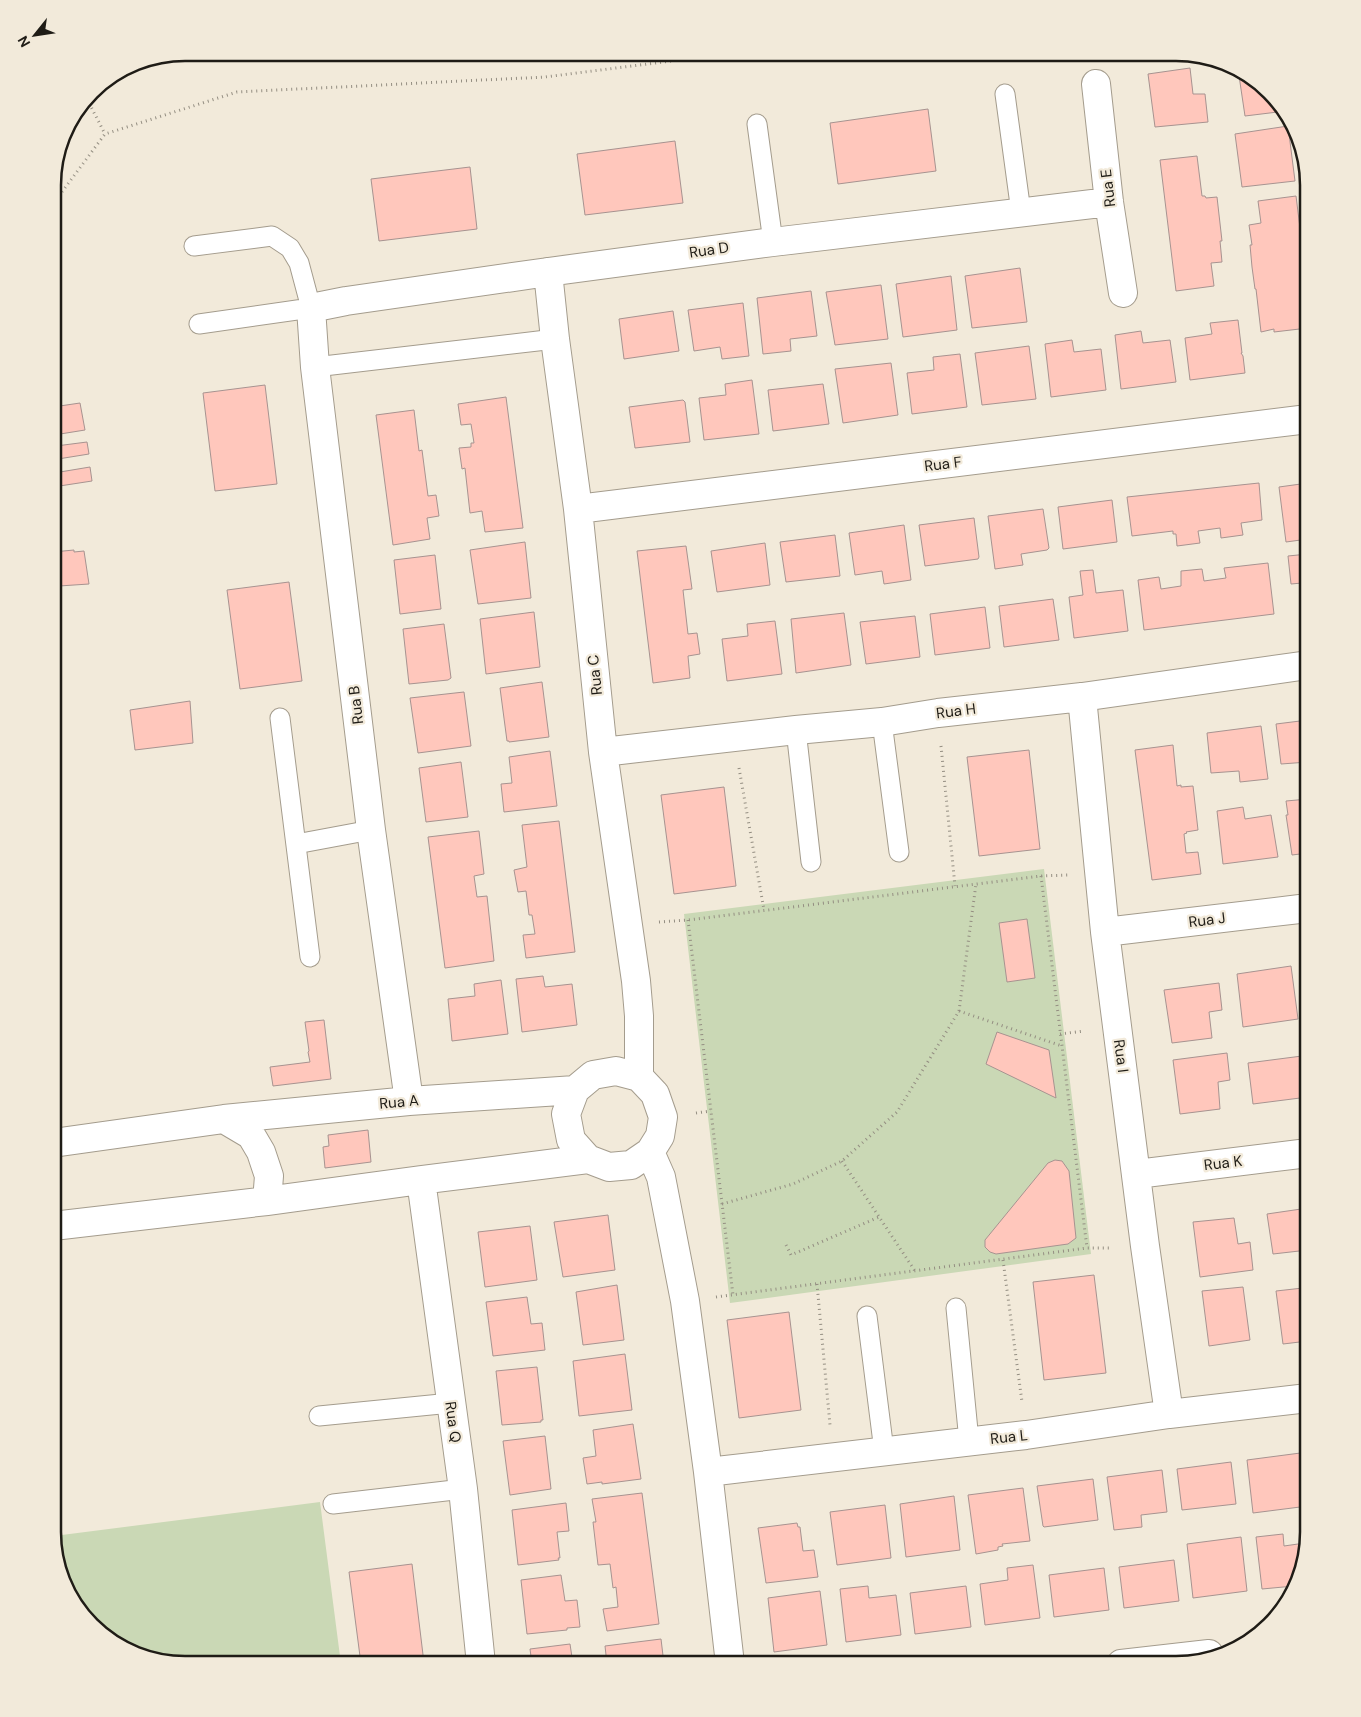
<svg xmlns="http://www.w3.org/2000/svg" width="1361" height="1717" font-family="'DM Sans',sans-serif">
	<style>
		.green { fill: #cad8b5 }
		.building { fill: #ffc7bc; stroke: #a79390 }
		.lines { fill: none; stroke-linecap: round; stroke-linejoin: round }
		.lane-casing { stroke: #a49c8d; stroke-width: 21 }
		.street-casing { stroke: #a49c8d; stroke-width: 30 }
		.path { stroke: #948e82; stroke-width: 3; stroke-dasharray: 1 4; stroke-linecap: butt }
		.lane { stroke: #fff; stroke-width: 19 }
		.street { stroke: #fff; stroke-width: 28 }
		.labels { text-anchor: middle; stroke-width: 4.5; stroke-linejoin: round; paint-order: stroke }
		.street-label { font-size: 15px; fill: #1f1c16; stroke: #f2eada }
		.rim { fill: none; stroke: #1f1c16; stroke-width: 2.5 }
	</style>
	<rect width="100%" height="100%" fill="#f2eada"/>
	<!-- green -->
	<path class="green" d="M 1044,869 L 1091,1254 L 730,1303 L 684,914 Z
		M 320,1502 L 341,1664 L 185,1664 L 126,1651 L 75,1606 L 54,1536 Z"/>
	<!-- building -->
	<path class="building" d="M 1190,68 L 1193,94 L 1205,94 L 1208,122 L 1155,127 L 1148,74 Z
		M 1238,69 L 1242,70 L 1286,111 L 1245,116 Z
		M 928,109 L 936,171 L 838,184 L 830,123 Z
		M 1288,126 L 1295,181 L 1242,187 L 1235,134 Z
		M 675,141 L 683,203 L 585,215 L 577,154 Z
		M 1197,156 L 1202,196 L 1205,196 L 1206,198 L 1217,197 L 1222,241 L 1220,241 L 1222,262 L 1211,263 L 1214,286 L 1176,291 L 1160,160 Z
		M 470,167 L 477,229 L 379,241 L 371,179 Z
		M 1296,196 L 1308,292 L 1308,328 L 1274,332 L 1274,329 L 1261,332 L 1256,289 L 1255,289 L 1252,267 L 1250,245 L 1252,245 L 1249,225 L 1261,223 L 1258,201 Z
		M 1020,268 L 1027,322 L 972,328 L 965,276 Z
		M 951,276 L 957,330 L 903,337 L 896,284 Z
		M 881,285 L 888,339 L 835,345 L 826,292 Z
		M 811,291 L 817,336 L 790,339 L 791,351 L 763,354 L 757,298 Z
		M 743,303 L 749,356 L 722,359 L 720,347 L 694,351 L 688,310 Z
		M 673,311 L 679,351 L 624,359 L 619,319 Z
		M 1238,320 L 1242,353 L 1241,353 L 1243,356 L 1245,373 L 1190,380 L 1185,338 L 1212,334 L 1210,323 Z
		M 1141,331 L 1143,343 L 1170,340 L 1176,382 L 1121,389 L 1115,335 Z
		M 1072,340 L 1074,352 L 1101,349 L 1106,390 L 1051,397 L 1045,344 Z
		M 1029,346 L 1036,399 L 982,405 L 975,353 Z
		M 960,354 L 967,407 L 912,414 L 907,373 L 934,370 L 933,357 Z
		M 891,363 L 898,415 L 843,423 L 835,369 Z
		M 752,380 L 759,434 L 704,440 L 699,398 L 726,395 L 725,384 Z
		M 823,384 L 829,424 L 773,431 L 768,390 Z
		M 265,385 L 277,484 L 215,491 L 203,393 Z
		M 506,397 L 523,528 L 485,532 L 482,511 L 470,513 L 465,468 L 462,469 L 459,448 L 471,447 L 471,443 L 474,443 L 471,424 L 461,425 L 458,404 Z
		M 683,400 L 685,402 L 690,442 L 635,448 L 629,407 Z
		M 80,403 L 85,430 L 54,435 L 56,446 L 87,442 L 89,454 L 58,459 L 60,472 L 90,467 L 92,481 L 53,487 L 53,407 Z
		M 414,410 L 419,451 L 422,450 L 428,496 L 436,495 L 439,516 L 427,518 L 430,539 L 393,545 L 376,415 Z
		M 1259,483 L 1262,520 L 1241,523 L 1243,535 L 1221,538 L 1220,528 L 1198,531 L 1200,543 L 1177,546 L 1176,534 L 1173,534 L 1173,531 L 1132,536 L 1127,497 Z
		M 1308,483 L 1308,539 L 1286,542 L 1279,487 Z
		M 1112,500 L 1117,542 L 1063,549 L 1058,507 Z
		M 1043,509 L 1049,548 L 1047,550 L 1021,554 L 1023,565 L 995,569 L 988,516 Z
		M 974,518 L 979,557 L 978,559 L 925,566 L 919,525 Z
		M 904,525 L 911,580 L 884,584 L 882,571 L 855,575 L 849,533 Z
		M 835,535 L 840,576 L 786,582 L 780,542 Z
		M 525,542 L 531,598 L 478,604 L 470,550 Z
		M 765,543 L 770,585 L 717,592 L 711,551 Z
		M 686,546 L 692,589 L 683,590 L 688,634 L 697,633 L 700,654 L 688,656 L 690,678 L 653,683 L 637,551 Z
		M 74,550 L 74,552 L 84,551 L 89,584 L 59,586 L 60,592 L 53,593 L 53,552 Z
		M 1308,554 L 1308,610 L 1307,610 L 1302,583 L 1291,584 L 1288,556 Z
		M 435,555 L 441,609 L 400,614 L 394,560 Z
		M 1268,563 L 1274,614 L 1144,630 L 1138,580 L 1159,577 L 1161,589 L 1181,586 L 1181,571 L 1202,569 L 1204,581 L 1226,578 L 1224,568 Z
		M 1093,570 L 1096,593 L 1123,590 L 1128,631 L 1074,638 L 1069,597 L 1083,595 L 1080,571 Z
		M 289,582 L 302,681 L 240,689 L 227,590 Z
		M 1053,599 L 1059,640 L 1004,647 L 999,606 Z
		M 985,607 L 990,648 L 935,655 L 930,614 Z
		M 534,612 L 540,667 L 486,674 L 480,619 Z
		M 844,613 L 851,665 L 796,673 L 791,619 Z
		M 915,616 L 920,657 L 866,664 L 860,622 Z
		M 775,621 L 782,674 L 727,681 L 722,639 L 748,636 L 747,624 Z
		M 444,624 L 451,678 L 448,680 L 409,684 L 403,629 Z
		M 542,682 L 549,737 L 509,742 L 509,741 L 507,741 L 500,688 Z
		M 464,692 L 471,746 L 418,753 L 410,698 Z
		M 190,701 L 193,743 L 135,750 L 130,710 Z
		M 1308,720 L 1308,762 L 1281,764 L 1276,724 Z
		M 1261,726 L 1268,779 L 1240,782 L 1239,771 L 1211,773 L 1207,733 Z
		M 1173,745 L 1177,786 L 1181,785 L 1181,787 L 1193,786 L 1198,830 L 1186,832 L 1187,833 L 1184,834 L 1186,853 L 1198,852 L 1201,874 L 1152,880 L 1135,750 Z
		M 1029,750 L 1040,849 L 979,856 L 967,757 Z
		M 550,751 L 557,806 L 504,812 L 501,784 L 512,783 L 509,757 Z
		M 461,762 L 468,817 L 426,822 L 419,768 Z
		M 724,787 L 736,886 L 674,894 L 661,795 Z
		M 1308,799 L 1308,853 L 1292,855 L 1286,815 L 1288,815 L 1286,801 Z
		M 1243,807 L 1245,819 L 1271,815 L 1278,857 L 1223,864 L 1217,811 Z
		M 559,821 L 575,952 L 526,958 L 523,935 L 535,934 L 532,915 L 529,915 L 526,891 L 518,892 L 514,870 L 527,867 L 522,825 Z
		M 479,831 L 484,874 L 474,876 L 477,897 L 487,896 L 494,961 L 445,968 L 428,837 Z
		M 1027,919 L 1035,978 L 1007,982 L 999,923 Z
		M 1291,966 L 1298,1019 L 1243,1027 L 1237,974 Z
		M 543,976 L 545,987 L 572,984 L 577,1025 L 522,1032 L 516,979 Z
		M 501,980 L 508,1034 L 452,1041 L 448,999 L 475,996 L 474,984 Z
		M 1219,983 L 1222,1010 L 1209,1012 L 1212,1038 L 1172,1043 L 1164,990 Z
		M 324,1020 L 331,1079 L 273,1086 L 270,1067 L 310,1062 L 308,1052 L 309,1051 L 305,1022 Z
		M 997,1032 L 1049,1050 L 1056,1098 L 986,1064 Z
		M 1227,1053 L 1230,1080 L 1218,1082 L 1220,1109 L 1180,1114 L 1173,1060 Z
		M 1302,1056 L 1308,1097 L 1253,1104 L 1248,1063 Z
		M 368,1130 L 371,1162 L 325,1168 L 323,1147 L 329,1146 L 328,1135 Z
		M 1055,1160 L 1062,1161 L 1069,1171 L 1076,1238 L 1068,1244 L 996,1254 L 990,1252 L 985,1247 L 985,1240 L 1048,1163 Z
		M 1308,1208 L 1308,1250 L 1273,1254 L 1267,1214 Z
		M 608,1215 L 615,1270 L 563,1277 L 554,1222 Z
		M 1234,1218 L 1238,1244 L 1250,1242 L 1253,1270 L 1200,1277 L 1193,1222 Z
		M 530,1226 L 537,1280 L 485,1287 L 478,1232 Z
		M 1094,1275 L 1106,1373 L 1044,1380 L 1033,1282 Z
		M 617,1285 L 624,1340 L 583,1345 L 576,1292 Z
		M 1243,1287 L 1250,1340 L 1209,1346 L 1202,1291 Z
		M 1303,1288 L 1305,1300 L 1308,1300 L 1308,1341 L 1283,1344 L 1276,1291 Z
		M 527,1297 L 531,1324 L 542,1323 L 545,1350 L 493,1356 L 486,1302 Z
		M 789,1312 L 801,1410 L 739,1418 L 727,1320 Z
		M 625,1354 L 632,1410 L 579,1416 L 573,1361 Z
		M 537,1367 L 543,1420 L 541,1420 L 541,1422 L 502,1425 L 496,1371 Z
		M 633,1424 L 641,1479 L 602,1484 L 602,1482 L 587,1484 L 583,1458 L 596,1456 L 593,1430 Z
		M 545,1436 L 551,1489 L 510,1495 L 503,1441 Z
		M 1308,1452 L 1308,1506 L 1253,1513 L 1247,1460 Z
		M 1231,1462 L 1236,1504 L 1182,1510 L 1177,1469 Z
		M 1162,1470 L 1167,1512 L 1141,1515 L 1142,1527 L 1114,1530 L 1107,1477 Z
		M 1093,1479 L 1098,1520 L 1044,1527 L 1043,1526 L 1037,1486 Z
		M 1023,1488 L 1030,1541 L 1002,1544 L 1003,1546 L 998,1547 L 998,1550 L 976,1554 L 968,1495 Z
		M 642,1493 L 659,1624 L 607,1631 L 603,1609 L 618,1607 L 616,1587 L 613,1588 L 610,1564 L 598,1565 L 593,1522 L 596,1522 L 592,1499 Z
		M 954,1496 L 960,1550 L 906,1557 L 900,1504 Z
		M 566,1503 L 569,1531 L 557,1532 L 560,1558 L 558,1558 L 559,1560 L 518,1565 L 512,1510 Z
		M 885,1505 L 891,1558 L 837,1565 L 830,1512 Z
		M 797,1523 L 798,1527 L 800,1527 L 803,1551 L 814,1550 L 818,1577 L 766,1583 L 758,1528 Z
		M 1283,1534 L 1284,1546 L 1305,1543 L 1294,1586 L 1262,1589 L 1256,1537 Z
		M 1241,1537 L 1247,1591 L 1193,1598 L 1187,1544 Z
		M 1174,1560 L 1179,1601 L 1124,1608 L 1119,1567 Z
		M 412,1564 L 424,1663 L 361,1664 L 349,1572 Z
		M 1033,1565 L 1040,1618 L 985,1625 L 980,1584 L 1008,1580 L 1007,1568 Z
		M 1104,1568 L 1109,1610 L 1054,1617 L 1049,1575 Z
		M 561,1575 L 565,1601 L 577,1600 L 580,1627 L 567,1628 L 567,1630 L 527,1634 L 521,1580 Z
		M 868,1586 L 869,1598 L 896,1595 L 901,1635 L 846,1642 L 840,1589 Z
		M 966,1586 L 971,1627 L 915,1634 L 910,1593 Z
		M 820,1591 L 827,1645 L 774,1652 L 768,1598 Z
		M 661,1639 L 664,1664 L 607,1664 L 605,1646 Z
		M 570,1644 L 573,1664 L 532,1664 L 530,1649 Z"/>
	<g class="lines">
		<!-- lane casing -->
		<g class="lane-casing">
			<path id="lane" d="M 1005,94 L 1021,212
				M 757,124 L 773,242
				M 194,246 L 272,236 L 290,248 L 299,263 L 311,308 L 199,324
				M 315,367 L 555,339
				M 280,718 L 310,957
				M 882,722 L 899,852
				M 796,730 L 811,862
				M 296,844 L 371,830
				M 956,1308 L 969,1441
				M 867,1316 L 884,1451
				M 319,1416 L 451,1403
				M 333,1504 L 463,1489"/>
		</g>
		<!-- street casing -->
		<g class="street-casing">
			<path id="street" d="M 1096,84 L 1109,202 L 1123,293
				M 548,272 L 555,339 L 578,509 L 603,752 L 636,981 L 639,1016 L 639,1077
				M 578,509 L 1308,419
				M 1082,697 L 1105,932 L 1145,1246 L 1169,1414
				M 603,752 L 796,730 L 882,722 L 938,713 L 1082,697 L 1308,665
				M 1105,932 L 1308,908
				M 409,1101 L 371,830 L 315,367 L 311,308 L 346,301 L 548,272 L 773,242 L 1109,202
				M 224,1119 L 251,1135 L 261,1152 L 269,1176 L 267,1201
				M 53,1143 L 224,1119 L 409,1101 L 575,1090
				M 650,1152 L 661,1177 L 685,1301 L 708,1472 L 730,1664
				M 1137,1174 L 1308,1153
				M 421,1180 L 463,1489 L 481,1664
				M 53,1226 L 267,1201 L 421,1180 L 588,1159 L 609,1167 L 631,1165 L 650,1152 L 660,1136 L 663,1117 L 655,1094 L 639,1077 L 616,1071 L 593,1075 L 575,1090 L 566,1114 L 571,1140 L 588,1159
				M 708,1472 L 1026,1435 L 1169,1414 L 1308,1398
				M 1121,1664 L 1209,1654"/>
		</g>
		<!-- path -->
		<path class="path" d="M 87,99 L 105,134
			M 53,204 L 105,134 L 237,92 L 545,77 L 735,53
			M 941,746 L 955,886
			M 739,768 L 764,910
			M 1041,876 L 1087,1248
			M 688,920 L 733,1295
			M 659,922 L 688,920 L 1041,876 L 1068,875
			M 959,1011 L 1062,1046
			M 1060,1034 L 1084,1031
			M 696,1113 L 711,1111
			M 842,1161 L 915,1271
			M 722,1204 L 793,1184 L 842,1161 L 897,1112 L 959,1011 L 976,884
			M 786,1245 L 791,1255 L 879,1217
			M 1003,1260 L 1022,1402
			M 817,1284 L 830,1425
			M 716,1297 L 1087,1248 L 1112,1248"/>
		<!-- lane -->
		<use href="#lane" class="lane"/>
		<!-- street -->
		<use href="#street" class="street"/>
	</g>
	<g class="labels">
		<!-- street labels -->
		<g class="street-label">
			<text transform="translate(1108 188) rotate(-97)" y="5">Rua E</text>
			<text transform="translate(709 250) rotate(-8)" y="5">Rua D</text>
			<text transform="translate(943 464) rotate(-7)" y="5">Rua F</text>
			<text transform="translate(595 675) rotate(-96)" y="5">Rua C</text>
			<text transform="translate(356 705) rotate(-97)" y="5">Rua B</text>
			<text transform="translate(956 711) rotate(-7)" y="5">Rua H</text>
			<text transform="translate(1207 920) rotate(-7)" y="5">Rua J</text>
			<text transform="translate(1121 1056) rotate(82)" y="5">Rua I</text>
			<text transform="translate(399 1102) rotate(-5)" y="5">Rua A</text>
			<text transform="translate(1223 1163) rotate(-7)" y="5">Rua K</text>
			<text transform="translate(453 1422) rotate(82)" y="5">Rua Q</text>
			<text transform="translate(1009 1437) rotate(-6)" y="5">Rua L</text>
		</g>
	</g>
	<!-- crop -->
	<path d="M0 0H1361V1717H0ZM185 61H1176A124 124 0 0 1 1300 185V1532A124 124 0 0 1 1176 1656H185A124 124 0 0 1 61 1532V185A124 124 0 0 1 185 61Z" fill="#f2eada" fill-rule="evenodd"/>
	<path class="rim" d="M185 61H1176A124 124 0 0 1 1300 185V1532A124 124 0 0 1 1176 1656H185A124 124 0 0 1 61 1532V185A124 124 0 0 1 185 61Z"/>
	<!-- north arrow -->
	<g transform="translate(35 35) rotate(240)" stroke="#f2eada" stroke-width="4" paint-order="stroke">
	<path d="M0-4L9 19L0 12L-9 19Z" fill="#1f1c16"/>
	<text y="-8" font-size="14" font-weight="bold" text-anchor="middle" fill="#1f1c16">N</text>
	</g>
</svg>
